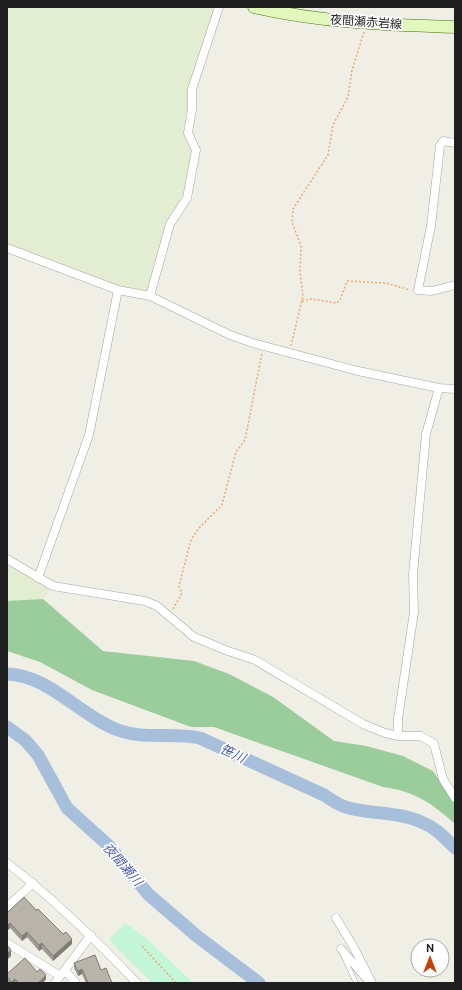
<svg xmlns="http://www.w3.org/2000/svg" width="462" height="990" font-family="Ubuntu,'Noto Sans JP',sans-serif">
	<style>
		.farmland { fill: #e2edd1 }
		.forest { fill: #9bcd9c }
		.park { fill: #c3f7d8 }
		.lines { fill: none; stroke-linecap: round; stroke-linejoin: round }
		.river { stroke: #a7bfdb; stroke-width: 13 }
		.service-casing { stroke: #a5a5a5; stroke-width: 5 }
		.minor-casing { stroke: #a5a5a5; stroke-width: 9 }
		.secondary-casing { stroke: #467209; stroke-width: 13 }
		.path { stroke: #f4a770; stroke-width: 1.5; stroke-dasharray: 2 2; stroke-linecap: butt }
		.service { stroke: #fff; stroke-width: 4 }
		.minor { stroke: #fff; stroke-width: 8 }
		.secondary { stroke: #e1f7bb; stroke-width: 12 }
		.wall { fill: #9e9b92 }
		.shaded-wall { fill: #817e77 }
		.building { fill: #b8b4aa; stroke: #817e77 }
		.labels { text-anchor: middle; stroke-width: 3.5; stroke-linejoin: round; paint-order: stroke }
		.street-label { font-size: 12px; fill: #1e1e1e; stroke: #fff }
		.water-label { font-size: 13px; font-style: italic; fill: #4e60aa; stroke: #fff }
	</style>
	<rect width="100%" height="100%" fill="#efefe5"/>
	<!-- farmland -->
	<path class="farmland" d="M 7,7 L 219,7 L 192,89 L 188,133 L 196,150 L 187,198 L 170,224 L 150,296 L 118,290 L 7,248 Z
		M 7,559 L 53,586 L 43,599 L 7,601 Z"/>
	<!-- forest -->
	<path class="forest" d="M 43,599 L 103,651 L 194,661 L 229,674 L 273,697 L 334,741 L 366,746 L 403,756 L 433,771 L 455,804 L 455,824 C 432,803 414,791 383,787 L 214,727 L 191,727 L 92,690 L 40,662 L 7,651 L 7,601 Z"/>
	<!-- park -->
	<path class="park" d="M 125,923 L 146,938 L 193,983 L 152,983 L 109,940 Z"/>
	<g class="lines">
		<!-- river -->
		<path class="river" d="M 7,674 C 49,675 80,716 118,730 C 144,740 173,732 200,738 L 324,795 C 332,800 339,806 349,808 C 372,814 399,812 421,822 C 435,827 445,838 455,848
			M 7,727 L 25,740 L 38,755 L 67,808 L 109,846 L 148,894 L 198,937 L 259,983"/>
		<!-- service casing -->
		<g class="service-casing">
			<path id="service" d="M 342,953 L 356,983"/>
		</g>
		<!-- minor casing -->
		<g class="minor-casing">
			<path id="minor" d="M 455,143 L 443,141 L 440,146 L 431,226 L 418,290 L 432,291 L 455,285
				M 7,248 L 118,290 L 150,296 L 230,335 L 253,343 L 358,371 L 439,388 L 455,389
				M 150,296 L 170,224 L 187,198 L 196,150 L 188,133 L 192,110 L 192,89 L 219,7
				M 7,559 L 53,586 L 145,601 L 157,606 L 194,637 L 228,651 L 255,660 L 363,724 L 385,733 L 398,736 L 421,736 L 434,744 L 443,779 L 455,798
				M 38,578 L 89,435 L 118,290
				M 398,736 L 398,719 L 414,612 L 413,574 L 426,434 L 439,388
				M 7,863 C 54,899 96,940 137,983
				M 7,907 L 33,883
				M 336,918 L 353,946 L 372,983
				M 7,943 L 60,976
				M 341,949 L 367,979
				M 65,971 L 76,983
				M 55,983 L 91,935"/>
		</g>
		<!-- secondary casing -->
		<g class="secondary-casing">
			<path id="secondary" d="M 254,7 C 319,22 388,25 455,27"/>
		</g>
		<!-- path -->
		<path class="path" d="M 302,301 L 311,299 L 337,303 L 340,300 L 347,281 L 386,283 L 410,290
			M 291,346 L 303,296 L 300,272 L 301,246 L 292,222 L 293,209 L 328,155 L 333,125 L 348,97 L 352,70 L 364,32
			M 173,609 L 182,593 L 179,586 L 191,540 L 199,528 L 222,505 L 236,452 L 245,440 L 262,353
			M 142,946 L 176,983"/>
		<!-- service -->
		<use href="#service" class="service"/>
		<!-- minor -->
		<use href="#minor" class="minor"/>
		<!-- secondary -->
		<use href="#secondary" class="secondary"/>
	</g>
	<!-- wall -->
	<path class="wall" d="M 36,910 L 72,944 L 53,961 L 42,949 L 39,951 L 27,937 L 22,941 L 10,928 L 8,930 L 7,929 L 7,913 Z
		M 74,963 L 101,970 L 112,983 L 86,983 L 82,974 L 78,976 L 74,968 Z
		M 37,972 L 46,979 L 43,983 L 9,983 L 7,981 L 7,974 Z"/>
	<!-- shaded-wall -->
	<path class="shaded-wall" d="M 10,923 L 10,928 L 8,930 L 8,925 Z
		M 27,932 L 27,937 L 22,941 L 22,936 Z
		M 72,939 L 72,944 L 53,961 L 53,956 Z
		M 42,943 L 42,949 L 39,951 L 39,945 Z
		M 11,950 L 11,956 L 7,960 L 7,954 Z
		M 82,969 L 82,974 L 78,976 L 78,971 Z
		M 46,975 L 46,979 L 43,983 L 38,983 Z
		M 15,979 L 15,983 L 12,983 L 12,982 Z"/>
	<!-- building -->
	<path class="building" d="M 24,897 L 36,910 L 38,909 L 63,934 L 66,932 L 72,939 L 53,956 L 42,943 L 39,945 L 27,932 L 22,936 L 10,923 L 8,925 L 7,924 L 7,913 Z
		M 7,945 L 11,950 L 7,954 Z
		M 95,955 L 101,970 L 106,968 L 112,983 L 97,983 L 96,982 L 93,983 L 88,983 L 82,969 L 78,971 L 74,963 Z
		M 25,958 L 37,972 L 40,969 L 46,975 L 38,983 L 19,983 L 15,979 L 12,982 L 7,977 L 7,974 Z"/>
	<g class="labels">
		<!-- street labels -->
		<g class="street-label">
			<text transform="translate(366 22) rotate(4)" y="4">夜間瀬赤岩線</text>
		</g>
		<!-- water labels -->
		<g class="water-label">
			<text transform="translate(233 753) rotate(25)" y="5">笹川</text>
			<text transform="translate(123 864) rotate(49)" y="5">夜間瀬川</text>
		</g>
	</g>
	<!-- border -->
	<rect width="462" height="990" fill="none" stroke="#1e1e1e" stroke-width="16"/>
	<!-- north arrow -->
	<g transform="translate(430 958)"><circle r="19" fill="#ffffff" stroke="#a5a5a5"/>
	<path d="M0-3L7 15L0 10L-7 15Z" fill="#c54208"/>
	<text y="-6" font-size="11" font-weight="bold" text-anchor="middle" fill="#1e1e1e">N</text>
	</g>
</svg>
